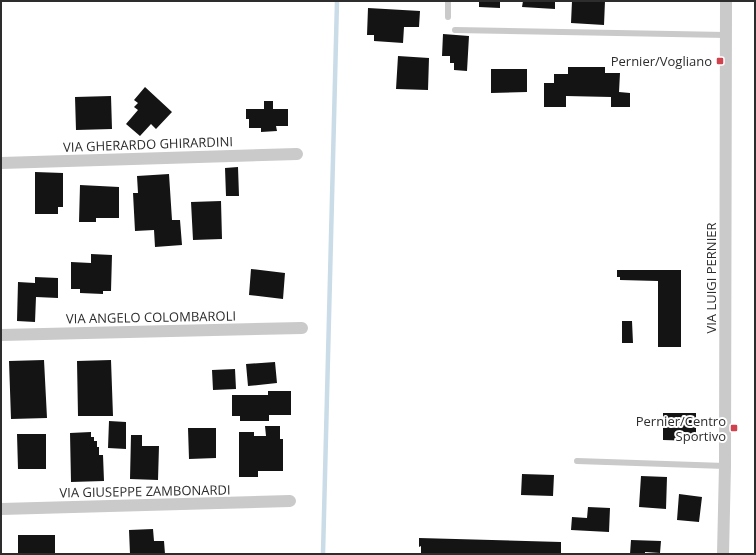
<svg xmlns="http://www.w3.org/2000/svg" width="756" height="555" font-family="'Open Sans',sans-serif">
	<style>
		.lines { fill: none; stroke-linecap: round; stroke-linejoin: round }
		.stream { stroke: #cadce7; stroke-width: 4.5 }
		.building { fill: #141414 }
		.lane { stroke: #cacaca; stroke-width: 6 }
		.street { stroke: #cacaca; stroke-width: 12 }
		.poi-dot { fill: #d1424f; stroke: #fff; stroke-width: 1.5 }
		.labels { text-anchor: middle; stroke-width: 4; stroke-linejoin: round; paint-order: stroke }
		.poi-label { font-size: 13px; fill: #2d2d2d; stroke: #fff; text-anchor: end }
		.street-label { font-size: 13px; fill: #2d2d2d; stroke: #fff }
	</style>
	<rect width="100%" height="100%" fill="#fff"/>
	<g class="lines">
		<!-- stream -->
		<path class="stream" d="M 323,554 L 337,1"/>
	</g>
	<!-- building -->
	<path class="building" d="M 479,1 L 500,1 L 500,8 L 479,7 Z
		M 523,1 L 555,1 L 555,9 L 522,7 Z
		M 572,1 L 605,1 L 604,25 L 571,23 Z
		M 368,8 L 420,11 L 419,27 L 404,27 L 403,43 L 374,41 L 374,35 L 367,35 Z
		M 443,34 L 469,36 L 467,71 L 454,70 L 454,63 L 450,63 L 450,56 L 442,56 Z
		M 398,56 L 429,58 L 428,90 L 396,89 Z
		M 568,67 L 605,67 L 605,73 L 620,73 L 619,92 L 630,93 L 630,107 L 611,107 L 611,97 L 566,96 L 566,107 L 544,107 L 544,83 L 554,83 L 554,74 L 568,74 Z
		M 491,69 L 527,69 L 527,92 L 491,93 Z
		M 145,87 L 172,112 L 156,129 L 151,124 L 140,136 L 126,124 L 138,110 L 134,107 L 138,103 L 134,100 Z
		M 111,96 L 112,129 L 76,130 L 75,97 Z
		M 264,101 L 273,101 L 273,109 L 288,109 L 288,126 L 276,126 L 277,131 L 261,132 L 261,128 L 249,128 L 249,119 L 246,119 L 246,109 L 264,109 Z
		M 238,167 L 239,196 L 226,196 L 225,168 Z
		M 35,172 L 63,173 L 63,207 L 58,207 L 58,214 L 35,214 Z
		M 169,174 L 172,220 L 180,220 L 182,245 L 155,247 L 154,230 L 135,231 L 133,193 L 138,193 L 137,176 Z
		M 80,185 L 119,187 L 119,218 L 96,218 L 96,222 L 79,222 Z
		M 221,201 L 222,239 L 193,240 L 191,202 Z
		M 91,254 L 112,255 L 111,291 L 103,291 L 103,294 L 80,293 L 80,289 L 71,289 L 71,262 L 91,263 Z
		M 251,269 L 285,273 L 283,299 L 249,295 Z
		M 617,270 L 681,270 L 681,347 L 658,347 L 658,281 L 620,280 L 620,277 L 617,277 Z
		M 35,277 L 58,278 L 58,298 L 36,297 L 35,322 L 17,321 L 18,282 L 35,283 Z
		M 622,321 L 632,321 L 633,343 L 622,343 Z
		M 44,360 L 47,418 L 11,419 L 9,361 Z
		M 111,360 L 113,416 L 78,416 L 77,361 Z
		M 275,362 L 277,383 L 248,386 L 246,364 Z
		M 235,369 L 236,389 L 213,390 L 212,370 Z
		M 268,391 L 291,391 L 291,415 L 269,415 L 269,421 L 240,421 L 240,416 L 232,416 L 232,395 L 268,395 Z
		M 663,413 L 696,413 L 696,441 L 663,440 Z
		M 109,421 L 126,422 L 126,449 L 108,448 Z
		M 265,426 L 280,426 L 280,439 L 283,439 L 283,471 L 258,471 L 258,477 L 239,477 L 239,432 L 254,432 L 254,436 L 266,436 Z
		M 188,428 L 216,428 L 216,458 L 189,459 Z
		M 91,432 L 91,437 L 94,437 L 94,441 L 97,441 L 97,447 L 99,447 L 99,455 L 103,455 L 104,481 L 71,482 L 70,433 Z
		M 17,434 L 46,434 L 46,469 L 18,469 Z
		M 131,435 L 142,435 L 142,446 L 159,446 L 158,480 L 130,479 Z
		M 522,474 L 554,475 L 553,496 L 521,495 Z
		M 641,476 L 667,477 L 666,509 L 639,507 Z
		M 679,494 L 702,497 L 699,522 L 677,520 Z
		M 588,507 L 610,508 L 609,532 L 571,530 L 572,517 L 587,518 Z
		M 153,529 L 154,541 L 164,541 L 165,554 L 130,554 L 129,530 Z
		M 18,535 L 55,535 L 55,554 L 18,554 Z
		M 419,538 L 561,542 L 561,554 L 421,554 L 421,546 L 419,547 Z
		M 631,540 L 661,541 L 660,553 L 645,552 L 645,554 L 630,554 Z"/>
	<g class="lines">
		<!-- lane -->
		<path class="lane" d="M 448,17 L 448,1
			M 455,30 L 726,35
			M 577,461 L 725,466"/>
		<!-- street -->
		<path class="street" d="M 1,163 L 297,154
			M 1,335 L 302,328
			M 1,509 L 290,501
			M 723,554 L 725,466 L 726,1"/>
	</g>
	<!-- markers -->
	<g class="poi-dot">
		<rect x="716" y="57" width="8" height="8" rx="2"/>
		<rect x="730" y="424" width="8" height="8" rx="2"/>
	</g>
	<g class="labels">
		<!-- poi labels -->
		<g class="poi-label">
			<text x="712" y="66">Pernier/Vogliano</text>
			<text x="726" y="426">Pernier/Centro<tspan x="726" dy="15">Sportivo</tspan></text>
		</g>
		<!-- street labels -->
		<g class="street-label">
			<text transform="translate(148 144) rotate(-2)" y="5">VIA GHERARDO GHIRARDINI</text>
			<text transform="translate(711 278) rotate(-90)" y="5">VIA LUIGI PERNIER</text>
			<text transform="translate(151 317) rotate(-1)" y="5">VIA ANGELO COLOMBAROLI</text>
			<text transform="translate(145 491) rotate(-1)" y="5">VIA GIUSEPPE ZAMBONARDI</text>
		</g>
	</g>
	<!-- border -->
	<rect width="756" height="555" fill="none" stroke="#2d2d2d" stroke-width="4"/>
</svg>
